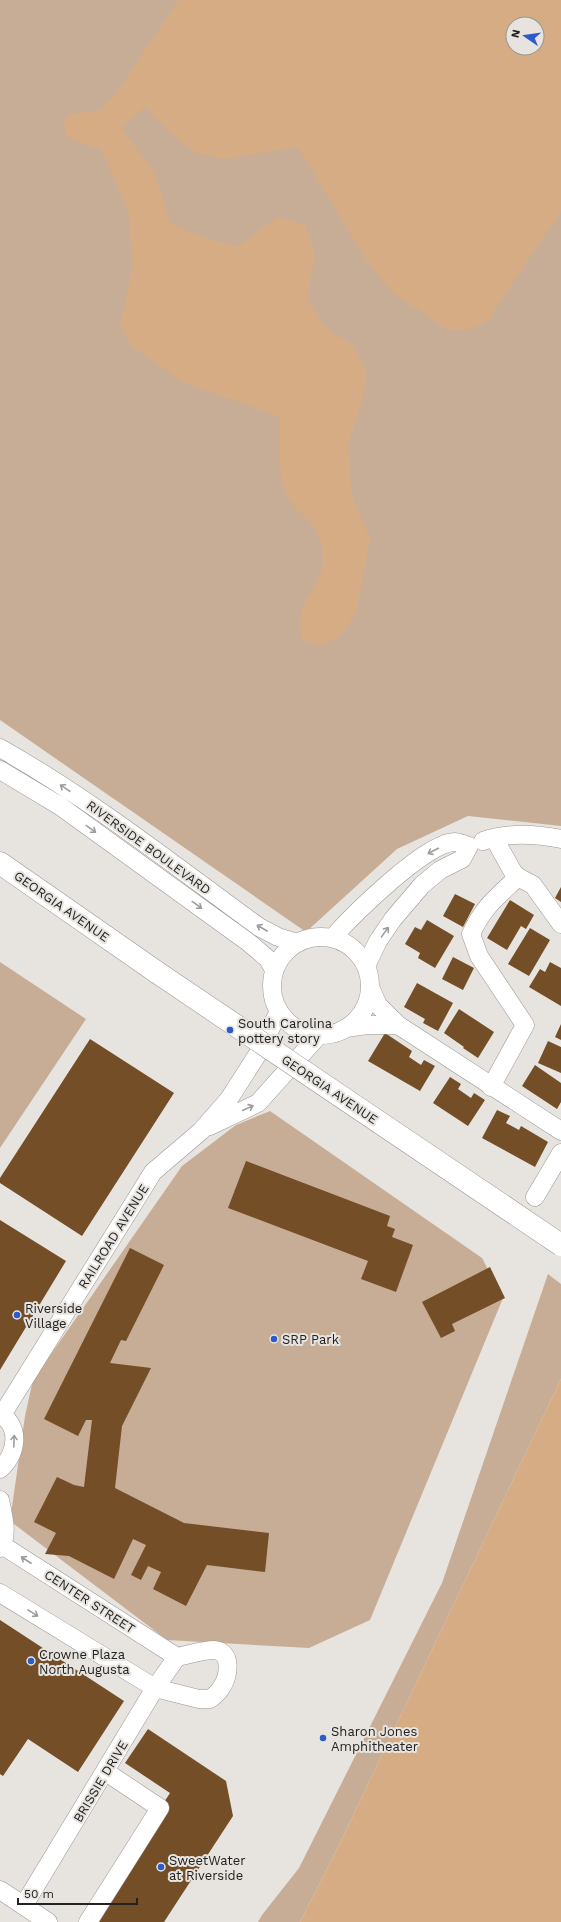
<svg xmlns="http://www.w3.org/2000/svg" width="561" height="1922" font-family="'Work Sans',sans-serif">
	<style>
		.green { fill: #c7ad95; fill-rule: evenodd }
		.water { fill: #d6ac84; fill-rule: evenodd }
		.building { fill: #734e27 }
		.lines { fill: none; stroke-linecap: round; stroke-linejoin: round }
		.street-casing { stroke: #9a9794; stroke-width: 19 }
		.primary-casing { stroke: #9a9794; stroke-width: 23 }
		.street { stroke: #fff; stroke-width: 18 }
		.primary { stroke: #fff; stroke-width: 22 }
		.primary-bridge-casing { stroke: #9a9794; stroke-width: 23; stroke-linecap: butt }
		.primary-bridge { stroke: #fff; stroke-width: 22 }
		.oneway { stroke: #9c9c9b }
		.poi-dot { fill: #2d5bca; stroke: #e7e4e0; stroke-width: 1.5 }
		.labels { text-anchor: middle; stroke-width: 4; stroke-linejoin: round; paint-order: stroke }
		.street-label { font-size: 13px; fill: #242221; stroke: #e7e4e0 }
		.poi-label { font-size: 13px; fill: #242221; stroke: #e7e4e0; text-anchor: start }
	</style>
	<rect width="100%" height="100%" fill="#e7e4e0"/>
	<!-- green -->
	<path class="green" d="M 0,0 L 561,0 L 561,826 L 468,816 L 397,849 L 306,932 L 0,720 ZM 513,24 L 537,24 L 537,48 L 513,48 Z
		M 0,962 L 86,1019 L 0,1148 Z
		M 270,1111 L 482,1258 L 503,1298 L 370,1620 L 309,1648 L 167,1640 L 10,1521 L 25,1416 L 33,1380 L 182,1166 L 236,1125 Z
		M 548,1274 L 561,1284 L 561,1379 L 338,1847 L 300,1922 L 258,1922 L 262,1915 L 299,1868 L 442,1583 Z"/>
	<!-- water -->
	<path class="water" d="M 179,0 L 561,0 L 561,212 L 519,273 L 489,319 L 472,329 L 448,330 L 391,291 L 365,258 L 298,147 L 226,159 L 193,152 L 168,130 L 145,107 L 121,128 L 151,167 L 161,191 L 170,223 L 194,234 L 238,247 L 268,224 L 280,217 L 306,226 L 315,256 L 307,298 L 324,326 L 352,345 L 367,373 L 361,405 L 348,444 L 352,496 L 370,539 L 356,613 L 347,626 L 341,635 L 328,643 L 314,645 L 301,638 C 302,631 299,621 301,614 C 307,591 324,582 323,555 C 322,523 303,521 289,499 C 275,475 280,443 280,417 L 183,382 L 131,346 L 120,324 L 126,300 L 133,262 L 128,209 L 101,149 L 67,137 L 64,125 L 67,115 L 101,110 L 114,96 ZM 513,24 L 537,24 L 537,48 L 513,48 Z
		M 561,1379 L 561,1922 L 300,1922 L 338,1847 Z"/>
	<!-- building -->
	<path class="building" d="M 561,887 L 561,902 L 555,898 Z
		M 455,894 L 475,904 L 463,927 L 443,916 Z
		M 510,900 L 534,915 L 526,929 L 521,926 L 507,950 L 487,938 Z
		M 427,920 L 454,936 L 435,968 L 418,958 L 420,953 L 405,944 L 415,927 L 421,930 Z
		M 530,928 L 550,940 L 529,976 L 508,964 Z
		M 453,957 L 474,968 L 463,990 L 442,979 Z
		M 550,962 L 561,968 L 561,1006 L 529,987 L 540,969 L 545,972 Z
		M 417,983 L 453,1003 L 438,1031 L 423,1023 L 425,1019 L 404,1007 Z
		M 459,1009 L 494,1032 L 478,1058 L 463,1048 L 464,1047 L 444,1033 Z
		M 561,1024 L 561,1040 L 555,1037 Z
		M 385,1033 L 412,1051 L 409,1057 L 421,1065 L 424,1060 L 435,1066 L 420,1091 L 368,1061 Z
		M 90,1039 L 174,1093 L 82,1236 L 0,1183 L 0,1178 Z
		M 548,1041 L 561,1047 L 561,1073 L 538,1063 Z
		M 535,1065 L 561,1083 L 561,1102 L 557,1109 L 522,1086 Z
		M 450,1077 L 461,1084 L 458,1089 L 471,1098 L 474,1093 L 485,1100 L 468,1126 L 433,1103 Z
		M 497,1110 L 510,1116 L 506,1123 L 519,1130 L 521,1126 L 548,1142 L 535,1167 L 482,1138 Z
		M 246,1161 L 390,1216 L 387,1226 L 395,1229 L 392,1237 L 413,1245 L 396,1292 L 361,1279 L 368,1261 L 228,1208 Z
		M 0,1220 L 66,1261 L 0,1370 Z
		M 130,1248 L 164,1265 L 126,1341 L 121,1340 L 110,1363 L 151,1368 L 122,1426 L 115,1488 L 184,1523 L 269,1533 L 265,1572 L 207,1565 L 186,1606 L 153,1589 L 161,1572 L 148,1566 L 141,1580 L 131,1575 L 146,1545 L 133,1539 L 114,1579 L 69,1556 L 45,1554 L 56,1533 L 34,1522 L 57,1477 L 74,1485 L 84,1487 L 92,1420 L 86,1420 L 78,1436 L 44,1419 Z
		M 490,1267 L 505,1298 L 452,1324 L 455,1331 L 441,1338 L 422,1302 Z
		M 0,1620 L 124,1701 L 78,1772 L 28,1739 L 3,1776 L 0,1774 Z
		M 148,1729 L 226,1781 L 233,1816 L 164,1922 L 94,1922 L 89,1918 L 170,1793 L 125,1763 Z"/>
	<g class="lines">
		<!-- street casing -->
		<g class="street-casing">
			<path id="street" d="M 0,748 C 92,800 174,865 259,927 L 278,937 L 298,943
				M 0,770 L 60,806 L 248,942 L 268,959 L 274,970
				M 494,838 L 513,872 L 518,877 L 533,885 L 561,924
				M 483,841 C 508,832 536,834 561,839
				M 333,937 C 352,916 427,841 455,842 C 459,842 465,845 469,846
				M272 986a49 49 0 1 1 98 0a49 49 0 1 1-98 0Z
				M 366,966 L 378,941 L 393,919 L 422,885 L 440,870 L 462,859 L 469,846
				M 370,987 L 378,1005 L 398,1025 L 561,1131
				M 346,1028 L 367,1025 L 398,1025
				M 491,1087 L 525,1025 L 479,956 L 471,934 C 483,907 497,897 518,877
				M 210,1126 L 258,1103 L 319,1035
				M 535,1197 L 561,1153
				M 0,1414 C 22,1427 16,1455 0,1469
				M 2,1415 L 153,1172 L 201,1131 L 229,1099 L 259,1052 L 279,1011
				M 0,1500 C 3,1514 9,1536 0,1548
				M 2,1545 L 177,1657
				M 0,1593 L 155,1688 L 199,1699 L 210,1699 C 214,1696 219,1692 221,1688 C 229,1677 233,1651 214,1650 C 202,1650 188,1655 177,1657
				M 0,1890 L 48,1922
				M 24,1905 L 155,1688 L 177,1657
				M 88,1922 L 160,1808 L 106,1772"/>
		</g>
		<!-- primary casing -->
		<g class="primary-casing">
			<path id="primary" d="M 0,863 L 158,973"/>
		</g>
		<!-- street -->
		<use href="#street" class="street"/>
		<!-- primary -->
		<use href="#primary" class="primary"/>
		<!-- primary-bridge casing -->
		<g class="primary-bridge-casing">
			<path id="primary-bridge" d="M 158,973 L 561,1245"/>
		</g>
		<!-- primary-bridge -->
		<use href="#primary-bridge" class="primary-bridge"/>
	</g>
	<!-- one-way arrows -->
	<defs><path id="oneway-shaft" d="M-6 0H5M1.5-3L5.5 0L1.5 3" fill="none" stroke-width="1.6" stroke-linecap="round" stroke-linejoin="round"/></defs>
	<g class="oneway">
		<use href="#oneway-shaft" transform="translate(65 788) rotate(-146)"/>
		<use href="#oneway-shaft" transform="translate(91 829) rotate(36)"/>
		<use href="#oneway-shaft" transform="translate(433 851) rotate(153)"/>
		<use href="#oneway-shaft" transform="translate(197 905) rotate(36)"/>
		<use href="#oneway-shaft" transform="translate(262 928) rotate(-150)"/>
		<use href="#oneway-shaft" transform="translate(385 932) rotate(-55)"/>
		<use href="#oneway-shaft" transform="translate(248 1108) rotate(-25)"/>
		<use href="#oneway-shaft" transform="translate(14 1441) rotate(-88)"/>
		<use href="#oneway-shaft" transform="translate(26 1560) rotate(-147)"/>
		<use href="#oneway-shaft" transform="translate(33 1613) rotate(32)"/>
	</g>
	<!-- markers -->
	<g class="poi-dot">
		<circle cx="230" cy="1030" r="4"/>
		<circle cx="17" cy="1315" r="4"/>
		<circle cx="274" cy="1339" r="4"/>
		<circle cx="31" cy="1661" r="4"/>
		<circle cx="323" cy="1738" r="4"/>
		<circle cx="161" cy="1867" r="4"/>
	</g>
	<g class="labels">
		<!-- street labels -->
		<g class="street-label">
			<text transform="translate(149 847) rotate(36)" y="5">RIVERSIDE BOULEVARD</text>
			<text transform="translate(62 906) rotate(35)" y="5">GEORGIA AVENUE</text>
			<text transform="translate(330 1089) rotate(34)" y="5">GEORGIA AVENUE</text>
			<text transform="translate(113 1236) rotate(-58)" y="5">RAILROAD AVENUE</text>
			<text transform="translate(90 1601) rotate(33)" y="5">CENTER STREET</text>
			<text transform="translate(100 1781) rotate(-59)" y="5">BRISSIE DRIVE</text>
		</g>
		<!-- poi labels -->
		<g class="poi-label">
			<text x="238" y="1028">South Carolina<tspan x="238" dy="15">pottery story</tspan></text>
			<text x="25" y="1313">Riverside<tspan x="25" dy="15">Village</tspan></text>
			<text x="282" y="1344">SRP Park</text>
			<text x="39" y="1659">Crowne Plaza<tspan x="39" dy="15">North Augusta</tspan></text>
			<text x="331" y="1736">Sharon Jones<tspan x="331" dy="15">Amphitheater</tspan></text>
			<text x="169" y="1865">SweetWater<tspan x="169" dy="15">at Riverside</tspan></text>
		</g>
	</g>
	<!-- north arrow -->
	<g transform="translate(525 36) rotate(283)"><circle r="19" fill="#e7e4e0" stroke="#999694"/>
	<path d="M0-3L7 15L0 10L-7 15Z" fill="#2d5bca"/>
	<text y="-6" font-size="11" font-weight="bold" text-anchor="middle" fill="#242221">N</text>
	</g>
	<!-- scale -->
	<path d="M18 1898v6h119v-6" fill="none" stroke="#242221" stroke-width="2"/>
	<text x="24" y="1898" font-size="12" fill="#242221" stroke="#e7e4e0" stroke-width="3" paint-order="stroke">50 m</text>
</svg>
